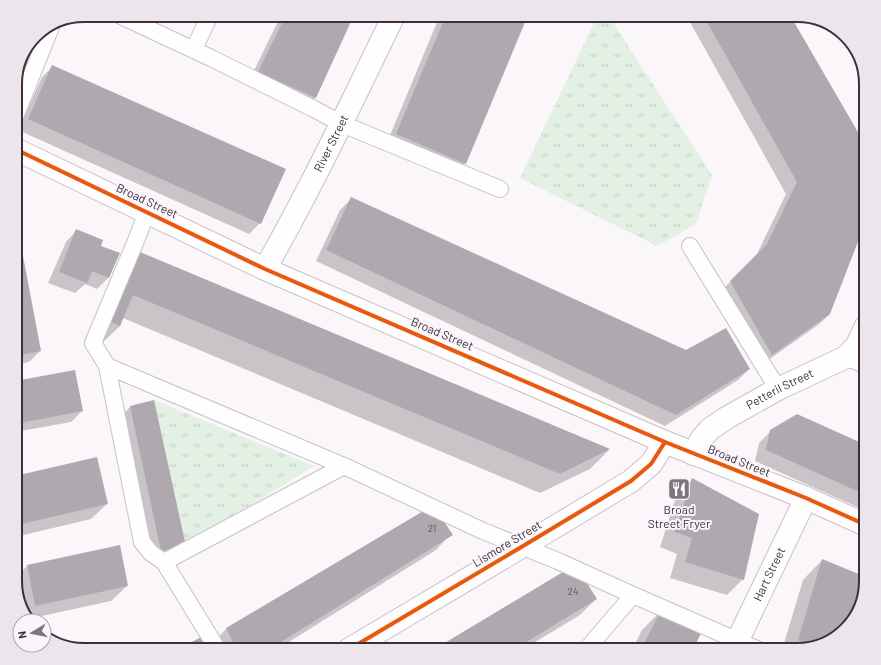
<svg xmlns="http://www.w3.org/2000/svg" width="881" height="665" font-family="Barlow,sans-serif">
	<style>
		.grass { fill: url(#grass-tufts) }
		.shadow { fill: #0003 }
		.building { fill: #afa9af }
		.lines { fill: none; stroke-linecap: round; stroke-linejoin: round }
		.lane-casing { stroke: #c8c1c8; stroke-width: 18 }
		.street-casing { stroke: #c8c1c8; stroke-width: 24 }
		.secondary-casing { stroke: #c8c1c8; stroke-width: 24 }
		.lane { stroke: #fefefe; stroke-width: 16 }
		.street { stroke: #fefefe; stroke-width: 22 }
		.secondary { stroke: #fefefe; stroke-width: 22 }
		.cycleway-casing { stroke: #fbf5fb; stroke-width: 6 }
		.cycleway { stroke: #e8590c; stroke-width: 4 }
		.labels { text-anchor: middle; stroke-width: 4; stroke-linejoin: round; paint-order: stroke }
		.number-label { font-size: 10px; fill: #584e57 }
		.street-label { font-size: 12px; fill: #3b2f3a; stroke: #fbf5fb }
		.poi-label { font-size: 12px; fill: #3b2f3a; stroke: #fbf5fb }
		.rim { fill: none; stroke: #3b2f3a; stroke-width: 2 }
	</style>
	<defs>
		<pattern id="grass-tufts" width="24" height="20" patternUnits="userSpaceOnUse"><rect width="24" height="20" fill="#e3f1e5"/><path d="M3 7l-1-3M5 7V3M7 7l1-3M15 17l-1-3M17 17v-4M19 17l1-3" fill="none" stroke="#c4cfc5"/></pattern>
	</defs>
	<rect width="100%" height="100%" fill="#faf6fa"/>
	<!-- grass -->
	<path class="grass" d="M 598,15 L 608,15 L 712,175 L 696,224 L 657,246 L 520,178 Z
		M 154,400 L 314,466 L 186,546 Z"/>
	<!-- shadow -->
	<path class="shadow" d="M 281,15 L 353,15 L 315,98 L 304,109 L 248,83 Z
		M 440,15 L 527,15 L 465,163 L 454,174 L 386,145 Z
		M 686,15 L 789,15 L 830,314 L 818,325 L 761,365 L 719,293 L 756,256 L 786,194 Z
		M 53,66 L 260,223 L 249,234 L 18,130 L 42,77 Z
		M 351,199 L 686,351 L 749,369 L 738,380 L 665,426 L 316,261 L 340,210 Z
		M 15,220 L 40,351 L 29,362 L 15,365 Z
		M 77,230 L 100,246 L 118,254 L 108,278 L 97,289 L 85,284 L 75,293 L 48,283 L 66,242 Z
		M 141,253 L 609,450 L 590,469 L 540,493 L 123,318 L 120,326 L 100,345 L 121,273 Z
		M 15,382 L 82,411 L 71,422 L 15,432 Z
		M 130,407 L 185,545 L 151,561 L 119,418 Z
		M 771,431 L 866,446 L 866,511 L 755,461 L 759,443 Z
		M 15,477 L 107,504 L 91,519 L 15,537 Z
		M 693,479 L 743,579 L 727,595 L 670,578 L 677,554 L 660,547 L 677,494 Z
		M 425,512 L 451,534 L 436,550 L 276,650 L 213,650 L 211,645 L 226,629 Z
		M 119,546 L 127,586 L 111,601 L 28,619 L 22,612 L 15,585 L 15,578 L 27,566 Z
		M 822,560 L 866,578 L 866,581 L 852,623 L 827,643 L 797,650 L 782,650 L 803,580 Z
		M 596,599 L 580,615 L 522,650 L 435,650 Z
		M 661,611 L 692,650 L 632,650 L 642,630 Z
		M 71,644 L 83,650 L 70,645 Z"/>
	<!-- building -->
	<path class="building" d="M 286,15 L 354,15 L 316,98 L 258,72 Z
		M 446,15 L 528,15 L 466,164 L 396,134 Z
		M 703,15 L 790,15 L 866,146 L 866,221 L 830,314 L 772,355 L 730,281 L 767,244 L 797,182 Z
		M 26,48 L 40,55 L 15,103 L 15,79 L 22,53 Z
		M 52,65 L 286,169 L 261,224 L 28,119 Z
		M 351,197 L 686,350 L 726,328 L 750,369 L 676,415 L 326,250 Z
		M 15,219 L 16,219 L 41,351 L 15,356 Z
		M 76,229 L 103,240 L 101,246 L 120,253 L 109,278 L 92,271 L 87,283 L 59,272 Z
		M 140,252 L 610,449 L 560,474 L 133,295 L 120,326 L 111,322 Z
		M 75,370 L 83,411 L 15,424 L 15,381 Z
		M 154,400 L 186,546 L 161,551 L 130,406 Z
		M 797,414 L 866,445 L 866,495 L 766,450 L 770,430 Z
		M 97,457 L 108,504 L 17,525 L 15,517 L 15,476 Z
		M 692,478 L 759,514 L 744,580 L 685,562 L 692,538 L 675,532 Z
		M 425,510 L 443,520 L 453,535 L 268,650 L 237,650 L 226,628 Z
		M 120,545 L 128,586 L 35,606 L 27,565 Z
		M 822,559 L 866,577 L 866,581 L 852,623 L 827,643 L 814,646 L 798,640 Z
		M 563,572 L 585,580 L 597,599 L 513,650 L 433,650 Z
		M 661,610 L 704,627 L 693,650 L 641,650 Z
		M 203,636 L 212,650 L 177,650 Z"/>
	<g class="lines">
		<!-- lane casing -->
		<g class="lane-casing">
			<path id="lane" d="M 119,15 L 211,58 L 314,109 L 342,124 L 500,189
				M 194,49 L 210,15
				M 15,117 L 51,27
				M 147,212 L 135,243 L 93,343 L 107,366 L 142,542 L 151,553 L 164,562 L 218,650
				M 690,246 L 778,389
				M 846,357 L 866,366
				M 107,366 L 344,466 L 483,531 L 558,561 L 633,595 L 759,650
				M 164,562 L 344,466
				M 586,650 L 633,595"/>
		</g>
		<!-- street casing -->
		<g class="street-casing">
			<g id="street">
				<path id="s1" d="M 265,269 C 312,186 353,100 394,15"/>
				<path id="s2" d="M 693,454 L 702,438 L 710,429 L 728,417 L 778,389 L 846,357 L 857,345 L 866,326"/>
				<path d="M 348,650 L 523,546 L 631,481 L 651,464 L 665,442"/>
				<path id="s3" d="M 733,650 L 806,498"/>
			</g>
		</g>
		<!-- secondary casing -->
		<g class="secondary-casing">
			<path id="secondary" d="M 15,149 L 265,269 L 665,442 L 806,498 L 866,525"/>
		</g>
		<!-- lane -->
		<use href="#lane" class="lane"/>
		<!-- street -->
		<use href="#street" class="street"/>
		<!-- secondary -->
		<use href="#secondary" class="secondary"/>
		<!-- cycleway casing -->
		<g class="cycleway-casing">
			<path id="cycleway" d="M 15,149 L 265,269 L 665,442 L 806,498 L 866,525
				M 348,650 L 523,546 L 631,481 L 651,464 L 665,442"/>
		</g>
		<!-- cycleway -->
		<use href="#cycleway" class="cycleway"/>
	</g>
	<!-- icons -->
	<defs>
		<g id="restaurant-square" transform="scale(1.15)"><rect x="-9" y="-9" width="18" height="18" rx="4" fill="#7e757d" stroke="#fbf5fb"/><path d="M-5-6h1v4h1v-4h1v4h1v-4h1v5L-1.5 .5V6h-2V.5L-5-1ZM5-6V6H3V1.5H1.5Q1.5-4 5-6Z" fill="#fff"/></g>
	</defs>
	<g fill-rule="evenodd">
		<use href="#restaurant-square" x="679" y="489"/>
	</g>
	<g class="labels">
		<!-- number labels -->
		<g class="number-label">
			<text x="432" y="532">21</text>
			<text x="573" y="595">24</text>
		</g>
		<!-- street labels -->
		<g class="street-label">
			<text dy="4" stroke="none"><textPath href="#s1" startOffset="142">River Street</textPath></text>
			<text transform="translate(147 201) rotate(25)" y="4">Broad Street</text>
			<text transform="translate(442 334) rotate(23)" y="4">Broad Street</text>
			<text dy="4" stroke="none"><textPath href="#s2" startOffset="111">Petteril Street</textPath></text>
			<text transform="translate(739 461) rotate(22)" y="4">Broad Street</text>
			<text transform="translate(507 544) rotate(-31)" y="4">Lismore Street</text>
			<text dy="4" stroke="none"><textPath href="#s3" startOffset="84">Hart Street</textPath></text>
		</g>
		<!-- poi labels -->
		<g class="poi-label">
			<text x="679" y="514">Broad<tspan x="679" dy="14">Street Fryer</tspan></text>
		</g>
	</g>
	<!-- crop -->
	<path d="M0 0H881V665H0ZM84 22H797A62 62 0 0 1 859 84V581A62 62 0 0 1 797 643H84A62 62 0 0 1 22 581V84A62 62 0 0 1 84 22Z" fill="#ece5ec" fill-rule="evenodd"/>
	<path class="rim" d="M84 22H797A62 62 0 0 1 859 84V581A62 62 0 0 1 797 643H84A62 62 0 0 1 22 581V84A62 62 0 0 1 84 22Z"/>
	<!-- north arrow -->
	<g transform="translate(32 633) rotate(260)"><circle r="19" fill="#fbf5fb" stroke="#aea6ae"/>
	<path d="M0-3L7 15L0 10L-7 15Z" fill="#7e757d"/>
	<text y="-6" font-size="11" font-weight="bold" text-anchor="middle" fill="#3b2f3a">N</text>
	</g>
</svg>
